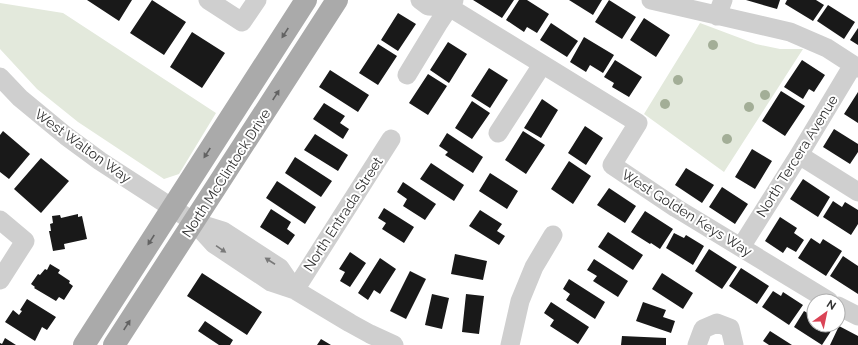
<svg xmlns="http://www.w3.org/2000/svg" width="858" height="345" font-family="Raleway,sans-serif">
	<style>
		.green { fill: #e3e9dc }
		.building { fill: #191919 }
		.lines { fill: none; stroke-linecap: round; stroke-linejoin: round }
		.minor { stroke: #cfcfcf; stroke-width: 19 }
		.major { stroke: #aaa; stroke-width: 22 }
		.tree { fill: #a3ae97 }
		.oneway { fill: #626262 }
		.oneway2 { fill: #797979 }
		.labels { text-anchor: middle; stroke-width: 4; stroke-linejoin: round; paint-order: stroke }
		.street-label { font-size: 14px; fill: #323232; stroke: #fff }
	</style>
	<rect width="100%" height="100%" fill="#fff"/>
	<!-- green -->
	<path class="green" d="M 0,3 L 63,13 L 216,113 L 179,174 L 164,179 L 78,122 L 37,89 L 0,49 Z
		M 700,23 L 756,44 L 780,49 L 803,49 L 724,172 L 644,114 Z"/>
	<!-- building -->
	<path class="building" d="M 87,0 L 132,0 L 119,21 Z
		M 152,0 L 186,22 L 164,55 L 130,33 Z
		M 473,0 L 514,0 L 502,18 Z
		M 519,0 L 527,0 L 549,14 L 537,33 L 527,27 L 524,32 L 506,20 Z
		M 569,0 L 602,0 L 593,15 Z
		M 609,0 L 636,17 L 622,39 L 595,22 Z
		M 746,0 L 780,0 L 777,9 Z
		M 787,0 L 816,0 L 824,5 L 813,21 L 785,4 Z
		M 828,5 L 855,22 L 844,39 L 817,21 Z
		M 398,13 L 416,24 L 398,51 L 381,40 Z
		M 644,18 L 670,35 L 656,57 L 630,40 Z
		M 551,23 L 578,41 L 567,57 L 540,40 Z
		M 858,28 L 858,45 L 850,40 Z
		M 192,32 L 225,53 L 202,88 L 170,67 Z
		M 584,37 L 614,55 L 603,73 L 590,65 L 586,72 L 570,62 Z
		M 448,42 L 467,54 L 449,83 L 430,70 Z
		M 378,44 L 397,56 L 378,85 L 359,73 Z
		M 615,60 L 642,77 L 629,97 L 612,87 L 614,83 L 604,77 Z
		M 802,60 L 825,75 L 814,92 L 809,89 L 803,99 L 784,87 Z
		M 489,68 L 508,80 L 490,108 L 471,96 Z
		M 330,70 L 369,95 L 358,112 L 319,87 Z
		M 428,74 L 447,86 L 428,115 L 409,103 Z
		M 781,91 L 805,106 L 785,136 L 762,121 Z
		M 858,92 L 858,123 L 844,114 Z
		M 542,99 L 558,110 L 541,138 L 524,128 Z
		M 472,101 L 490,113 L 472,139 L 455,128 Z
		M 324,103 L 345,116 L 340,123 L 349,129 L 343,139 L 313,119 Z
		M 585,126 L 603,138 L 586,165 L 568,153 Z
		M 834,129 L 858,144 L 858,152 L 850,164 L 823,147 Z
		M 3,131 L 30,154 L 9,179 L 0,172 L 0,135 Z
		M 523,131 L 545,145 L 526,174 L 505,160 Z
		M 447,133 L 483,157 L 473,173 L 445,155 L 448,152 L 439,146 Z
		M 315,134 L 348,155 L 338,171 L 304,150 Z
		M 752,149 L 772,161 L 755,189 L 735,177 Z
		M 295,157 L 332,181 L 321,197 L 285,173 Z
		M 41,158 L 69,181 L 41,213 L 14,189 Z
		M 569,161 L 591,176 L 573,204 L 551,189 Z
		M 431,163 L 464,185 L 454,201 L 420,179 Z
		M 686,168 L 714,185 L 702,203 L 675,185 Z
		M 490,173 L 518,191 L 507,209 L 479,191 Z
		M 803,179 L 830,197 L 818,217 L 790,199 Z
		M 277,181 L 316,207 L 305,224 L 266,198 Z
		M 403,182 L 436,204 L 425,220 L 403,206 L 407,199 L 397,192 Z
		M 722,187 L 748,204 L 735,224 L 709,207 Z
		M 609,188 L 636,206 L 625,223 L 597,205 Z
		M 833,201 L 842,207 L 845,202 L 858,210 L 858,224 L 851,235 L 823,217 Z
		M 384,208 L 414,227 L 404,243 L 382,229 L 386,223 L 378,218 Z
		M 271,209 L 291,222 L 287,229 L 295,235 L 288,245 L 260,227 Z
		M 480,210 L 502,224 L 497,231 L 505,236 L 499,245 L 469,226 Z
		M 645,211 L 673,229 L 660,249 L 651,243 L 650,244 L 631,232 Z
		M 78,214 L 78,217 L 82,216 L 87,239 L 64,244 L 65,249 L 53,251 L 49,231 L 51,231 L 50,224 L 53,223 L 52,216 L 60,215 L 61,218 Z
		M 780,217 L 797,228 L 794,233 L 804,240 L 796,252 L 787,247 L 783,253 L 765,241 Z
		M 608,232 L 643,255 L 633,270 L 598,247 Z
		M 674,233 L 684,238 L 686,235 L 704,246 L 693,265 L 666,248 Z
		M 811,238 L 820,244 L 823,239 L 842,251 L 826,276 L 798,258 Z
		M 709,249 L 737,267 L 722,289 L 695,271 Z
		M 350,252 L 366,263 L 350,287 L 340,281 L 345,272 L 339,269 Z
		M 455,254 L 487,261 L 483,280 L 451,274 Z
		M 843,256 L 858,266 L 858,294 L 830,276 Z
		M 380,258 L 396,269 L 380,294 L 374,290 L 368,300 L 358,293 Z
		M 594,259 L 628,281 L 618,297 L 593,281 L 597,276 L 587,270 Z
		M 50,264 L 60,270 L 58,273 L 70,281 L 69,283 L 73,286 L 64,300 L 59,297 L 56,301 L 34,288 L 35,287 L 31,284 L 38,274 L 40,275 L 45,269 L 47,270 Z
		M 741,268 L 769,286 L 757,304 L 729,286 Z
		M 410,271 L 426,279 L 406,319 L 390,311 Z
		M 202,273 L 262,312 L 247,335 L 187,296 Z
		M 662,273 L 693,293 L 683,309 L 652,289 Z
		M 569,279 L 605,302 L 595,319 L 566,300 L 570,294 L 563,289 Z
		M 773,291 L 781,296 L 783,292 L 803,305 L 789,325 L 762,307 Z
		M 432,294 L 449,298 L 442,329 L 425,325 Z
		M 466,294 L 484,296 L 479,334 L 462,332 Z
		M 27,299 L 56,317 L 47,330 L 42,327 L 35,341 L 5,322 L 13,310 L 19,315 L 22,311 L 20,310 Z
		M 551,302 L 589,327 L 578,344 L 550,326 L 554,320 L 544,313 Z
		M 643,302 L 666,310 L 663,317 L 675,321 L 671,333 L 636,321 Z
		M 804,311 L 813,316 L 814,314 L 814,325 L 835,325 L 822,345 L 794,327 Z
		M 205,321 L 233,340 L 230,345 L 219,345 L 198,331 Z
		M 839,326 L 858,336 L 858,345 L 830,345 Z
		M 770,331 L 792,345 L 769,345 L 763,341 Z
		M 622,336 L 666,338 L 666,345 L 621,345 Z
		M 5,338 L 16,345 L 0,345 L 0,343 L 2,344 Z
		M 321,339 L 331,345 L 317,345 Z"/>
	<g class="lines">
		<!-- minor -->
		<path class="minor" d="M 208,0 L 242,22 L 257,0
			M 420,0 L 428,6 L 449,7
			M 444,0 L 449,7 L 638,123 L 612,165 L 676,208 L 829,301
			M 651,0 L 790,32 L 827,48 L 858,68
			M 717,16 L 723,0
			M 407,75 L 438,24 L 454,0
			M 0,77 L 20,98 L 66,136 L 100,161 L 194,222 L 214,244 L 271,282 L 295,290 L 350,323 L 370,334 L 394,345
			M 498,133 L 542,65
			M 799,155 L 858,192
			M 0,220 L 25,241 L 0,280
			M 194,222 L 223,231 L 280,268 L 295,290
			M 741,247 L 799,155 L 853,65
			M 295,290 L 391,139
			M 838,306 L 858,316
			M 510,345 L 520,301 L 534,267 L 553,235
			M 697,345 L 703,329 L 717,323 L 730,328 L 734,345"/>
		<!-- major -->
		<path class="major" d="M 84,345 L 306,0
			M 114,345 L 337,0"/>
	</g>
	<!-- trees -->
	<g class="tree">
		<circle cx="713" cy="45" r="5"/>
		<circle cx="678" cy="80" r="5"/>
		<circle cx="765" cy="95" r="5"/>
		<circle cx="665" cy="104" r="5"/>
		<circle cx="749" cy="107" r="5"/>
		<circle cx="727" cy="139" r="5"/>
	</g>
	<!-- one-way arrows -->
	<defs><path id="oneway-solid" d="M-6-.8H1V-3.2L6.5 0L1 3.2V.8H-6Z"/></defs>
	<g class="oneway">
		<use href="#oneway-solid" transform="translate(285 33) rotate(123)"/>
		<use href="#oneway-solid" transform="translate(276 95) rotate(-57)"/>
		<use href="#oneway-solid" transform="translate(207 153) rotate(123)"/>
		<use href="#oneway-solid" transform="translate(151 240) rotate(123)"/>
		<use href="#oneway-solid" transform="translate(127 325) rotate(-57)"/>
	</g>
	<g class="oneway2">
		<use href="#oneway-solid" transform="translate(221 249) rotate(34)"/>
		<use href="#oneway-solid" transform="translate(270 261) rotate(-147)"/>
	</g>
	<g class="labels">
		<!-- street labels -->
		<g class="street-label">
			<text transform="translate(83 146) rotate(36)" y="5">West Walton Way</text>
			<text transform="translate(797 156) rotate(-58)" y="5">North Tercera Avenue</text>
			<text transform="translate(226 173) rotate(-57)" y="5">North McClintock Drive</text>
			<text transform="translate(687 213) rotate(32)" y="5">West Golden Keys Way</text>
			<text transform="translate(343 214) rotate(-57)" y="5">North Entrada Street</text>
		</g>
	</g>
	<!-- north arrow -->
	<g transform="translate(826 313) rotate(33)"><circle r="19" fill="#ffffff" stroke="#adadad"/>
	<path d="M0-3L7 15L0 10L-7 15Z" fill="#da4456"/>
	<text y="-6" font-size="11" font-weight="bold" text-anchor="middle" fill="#323232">N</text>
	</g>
</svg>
